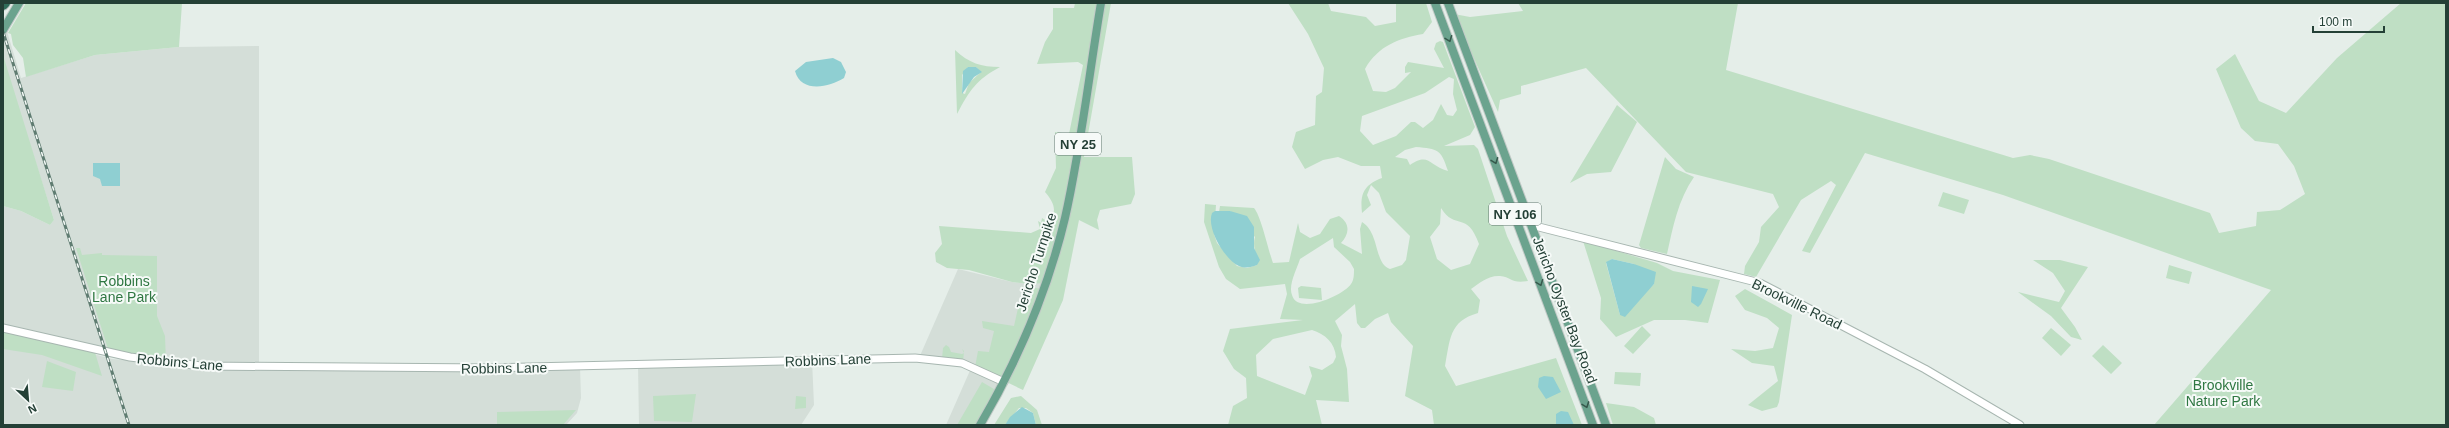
<svg xmlns="http://www.w3.org/2000/svg" width="2449" height="428" font-family="Helvetica,sans-serif">
	<style>
		.built { fill: #d4ded8 }
		.green { fill: #bfdfc4; fill-rule: evenodd }
		.water { fill: #8fcfd2 }
		.lines { fill: none; stroke-linecap: round; stroke-linejoin: round }
		.minor-casing { stroke: #a7b6b0; stroke-width: 9 }
		.major-casing { stroke: #c2cac7; stroke-width: 10 }
		.highway-casing { stroke: #c2cac7; stroke-width: 12 }
		.minor { stroke: #fff; stroke-width: 7 }
		.major { stroke: #6ba38e; stroke-width: 8 }
		.highway { stroke: #306c59; stroke-width: 10 }
		.rail-casing { stroke: #5f7c71; stroke-width: 3 }
		.rail { stroke: #f6faf8; stroke-width: 1.5; stroke-dasharray: 4.5; stroke-linecap: butt }
		.oneway { stroke: #36594c }
		.labels { text-anchor: middle; stroke-width: 4; stroke-linejoin: round; paint-order: stroke }
		.shield { fill: #f6faf8; stroke: #637870; stroke-width: 1 }
		.shield-label { font-size: 13px; font-weight: bold; fill: #244036 }
		.street-label { font-size: 14px; fill: #244036; stroke: #f6faf8 }
		.park-label { font-size: 14px; fill: #2f7742; stroke: #f6faf8 }
	</style>
	<rect width="100%" height="100%" fill="#e5eee9"/>
	<!-- built -->
	<path class="built" d="M 3,18 L 21,78 L 95,55 L 179,47 L 259,46 L 259,367 L 580,367 L 581,398 L 577,413 L 566,425 L 3,425 L 3,330 L 112,359 L 166,363 L 107,352 L 106,347 L 96,345 L 98,350 L 3,327 L 3,206 L 21,211 L 50,225 L 54,220 L 3,59 Z
		M 958,269 L 1012,282 L 1029,284 L 1044,282 L 980,425 L 946,425 L 972,366 L 919,358 Z
		M 812,360 L 814,405 L 801,425 L 639,425 L 638,365 Z"/>
	<!-- green -->
	<path class="green" d="M 26,3 L 182,3 L 179,47 L 95,55 L 26,77 L 23,58 L 13,45 L 11,34 L 8,33 Z
		M 1075,3 L 1111,3 L 1084,157 L 1132,157 L 1135,194 L 1131,204 L 1100,210 L 1097,220 L 1099,230 L 1079,220 L 1063,300 L 1023,390 L 975,367 L 978,351 L 989,352 L 994,331 L 983,328 L 982,321 L 1014,326 L 1023,286 L 1042,289 L 1044,283 L 1029,284 L 1012,282 L 969,270 L 947,268 L 936,262 L 935,253 L 942,244 L 939,226 L 1031,233 L 1040,229 L 1038,221 L 1041,223 L 1042,218 L 1048,222 C 1059,212 1053,201 1045,192 L 1056,168 L 1055,132 L 1069,134 L 1083,65 L 1078,62 L 1037,64 L 1045,42 L 1053,29 L 1053,8 L 1074,8 Z
		M 1288,3 L 1328,3 L 1331,11 L 1366,17 L 1375,26 L 1396,22 L 1396,3 L 1426,3 L 1432,22 L 1423,34 C 1399,38 1378,46 1365,69 L 1373,91 L 1386,92 L 1395,88 L 1411,72 L 1405,73 L 1405,67 L 1408,62 L 1444,68 L 1434,49 L 1436,43 L 1440,41 L 1443,42 L 1475,127 L 1470,135 L 1444,146 L 1474,145 L 1478,149 L 1507,236 L 1528,281 C 1511,284 1512,277 1500,276 C 1489,275 1479,283 1471,289 L 1480,300 L 1478,313 C 1449,321 1450,340 1445,366 L 1456,386 L 1556,358 L 1582,425 L 1574,425 L 1556,415 L 1556,425 L 1434,425 L 1432,410 L 1405,396 L 1413,346 L 1391,322 L 1388,313 L 1375,319 L 1365,328 L 1361,328 L 1357,323 L 1355,304 L 1335,321 L 1342,335 L 1341,346 L 1347,369 L 1349,402 L 1316,400 L 1322,425 L 1228,425 L 1233,406 L 1247,398 L 1246,378 L 1234,369 L 1223,351 L 1230,329 L 1303,320 L 1280,319 L 1287,294 L 1285,284 L 1240,289 L 1226,279 L 1219,267 L 1204,222 L 1205,204 L 1216,205 L 1214,234 L 1217,243 L 1237,266 L 1247,268 L 1257,265 C 1257,254 1252,247 1255,237 L 1230,211 L 1219,212 L 1220,206 L 1254,208 C 1261,216 1268,249 1273,263 L 1289,262 L 1298,223 L 1300,232 L 1310,238 L 1320,234 L 1330,219 L 1339,216 C 1351,224 1349,234 1341,243 L 1362,254 L 1360,229 L 1362,222 C 1380,233 1374,264 1390,269 L 1402,265 L 1406,260 L 1410,236 L 1386,212 L 1379,193 L 1371,185 L 1367,195 L 1371,205 L 1362,213 C 1360,195 1363,185 1382,178 L 1380,166 L 1361,166 L 1338,157 L 1323,160 L 1305,169 L 1292,147 L 1296,132 L 1315,125 L 1316,96 L 1322,92 L 1324,68 L 1308,34 ZM 1449,77 L 1454,79 L 1453,94 L 1457,110 L 1453,116 L 1447,115 L 1441,104 L 1433,120 L 1423,128 L 1415,122 L 1411,122 L 1396,136 L 1373,145 L 1360,131 L 1362,116 L 1425,93 ZM 1416,147 C 1438,149 1441,149 1448,171 C 1429,166 1429,152 1410,165 L 1407,159 L 1395,157 L 1405,150 ZM 1441,208 C 1455,231 1467,210 1479,244 L 1470,264 L 1451,270 L 1437,259 L 1430,237 L 1440,224 ZM 1333,238 L 1334,247 L 1350,262 L 1354,269 C 1354,274 1354,280 1351,284 C 1344,295 1298,316 1292,295 C 1288,285 1297,269 1300,259 ZM 1312,330 C 1325,334 1335,343 1336,357 L 1333,363 L 1322,370 L 1309,366 L 1312,376 L 1305,395 L 1257,376 L 1256,355 L 1273,339 Z
		M 1518,3 L 1738,3 L 1726,70 L 2013,158 L 2030,155 L 2049,159 L 2210,213 L 2219,233 L 2256,226 L 2257,212 L 2280,210 L 2305,194 L 2294,166 L 2278,144 L 2255,141 L 2241,128 L 2216,69 L 2235,54 L 2259,101 L 2286,113 L 2337,58 L 2401,3 L 2446,3 L 2446,425 L 2154,425 L 2271,290 L 2003,195 L 1865,153 L 1810,253 L 1802,251 L 1836,185 L 1831,181 L 1801,200 L 1756,277 L 1744,274 L 1745,266 L 1759,242 L 1761,227 L 1779,207 L 1773,194 L 1686,172 L 1586,68 L 1521,86 L 1521,94 L 1500,100 L 1498,112 L 1454,14 L 1470,17 L 1523,11 Z
		M 955,50 C 969,63 981,67 1000,67 C 976,80 970,90 957,114 ZM 968,67 L 976,67 L 981,72 L 969,83 L 965,94 L 962,93 L 962,75 Z
		M 3,55 L 54,220 L 50,225 L 21,211 L 3,206 Z
		M 1617,105 L 1637,122 L 1611,172 L 1587,174 L 1570,183 Z
		M 1665,157 L 1676,169 L 1694,177 C 1678,200 1673,227 1667,254 L 1641,248 L 1639,245 Z
		M 1943,192 L 1969,200 L 1964,214 L 1938,206 Z
		M 1583,241 L 1657,263 L 1673,271 L 1720,280 L 1708,323 L 1685,320 L 1654,320 L 1616,337 L 1600,319 L 1601,298 ZM 1612,259 L 1634,264 L 1654,284 L 1620,315 L 1606,263 Z
		M 76,248 L 80,248 L 82,255 L 102,253 L 102,255 L 157,256 L 157,316 L 165,336 L 166,362 L 109,352 Z
		M 2033,260 L 2060,260 L 2088,267 L 2061,308 L 2075,327 L 2082,340 L 2071,337 L 2051,316 L 2018,292 L 2059,302 L 2065,291 L 2053,273 Z
		M 2169,265 L 2192,272 L 2189,284 L 2166,278 Z
		M 1301,286 L 1321,288 L 1322,300 L 1299,298 L 1298,288 Z
		M 1745,289 L 1792,315 L 1779,402 L 1777,407 L 1762,411 L 1748,405 L 1778,381 L 1774,366 L 1752,363 L 1731,349 L 1755,351 L 1773,348 L 1779,328 L 1767,318 L 1745,310 L 1735,296 Z
		M 1642,326 L 1651,335 L 1633,354 L 1624,346 Z
		M 3,328 L 94,349 L 102,376 L 42,355 L 3,349 Z
		M 2051,328 L 2071,345 L 2061,356 L 2042,338 Z
		M 946,345 L 949,347 L 951,352 L 962,354 L 964,353 L 962,349 L 964,351 L 963,363 L 942,359 L 943,348 Z
		M 2103,345 L 2122,363 L 2111,374 L 2092,356 Z
		M 47,361 L 76,372 L 73,391 L 42,387 Z
		M 1615,372 L 1641,373 L 1640,386 L 1614,384 Z
		M 982,382 L 999,392 L 980,425 L 957,425 Z
		M 696,394 L 692,422 L 654,421 L 653,396 Z
		M 796,396 L 806,397 L 806,408 L 795,409 Z
		M 1021,396 L 1037,410 L 1042,425 L 1036,425 L 1033,413 L 1026,408 L 1019,408 L 1005,425 L 994,425 L 1011,398 Z
		M 1606,403 L 1634,407 L 1654,418 L 1656,425 L 1613,425 Z
		M 576,410 L 563,425 L 497,425 L 497,412 Z"/>
	<!-- water -->
	<path class="water" d="M 833,58 L 841,62 L 846,72 L 844,78 C 828,88 801,93 795,71 L 806,62 Z
		M 968,67 L 976,67 L 982,72 L 974,77 L 962,94 L 963,71 Z
		M 93,163 L 120,163 L 120,186 L 102,186 L 100,179 L 93,176 Z
		M 1215,211 L 1230,211 L 1247,216 L 1254,227 L 1254,248 L 1260,260 L 1257,265 C 1251,267 1246,269 1239,266 C 1225,260 1206,228 1212,213 Z
		M 1612,259 L 1634,264 L 1656,272 L 1654,284 L 1625,317 L 1620,315 L 1606,262 Z
		M 1692,286 L 1708,289 L 1701,304 L 1698,307 L 1691,302 Z
		M 1544,376 L 1553,377 L 1561,392 L 1546,399 L 1538,387 L 1539,378 Z
		M 1022,407 L 1033,413 L 1036,425 L 1005,425 L 1010,417 Z
		M 1561,411 L 1568,412 L 1574,425 L 1556,425 L 1556,414 Z"/>
	<g class="lines">
		<!-- minor casing -->
		<g class="minor-casing">
			<path id="minor" d="M 1531,225 L 1760,283 L 1925,369 L 2020,425
				M 3,328 L 130,357 L 201,366 L 491,368 L 915,358 L 962,363 L 1004,382"/>
		</g>
		<!-- major casing -->
		<g class="major-casing">
			<path id="major" d="M 1435,3 L 1593,425
				M 1448,3 L 1606,425
				M 3,30 L 19,3
				M 980,425 C 1017,362 1048,289 1065,218 C 1081,148 1089,74 1101,3"/>
		</g>
		<!-- highway casing -->
		<g class="highway-casing">
			<path id="highway" d="M 3,5 L 5,3"/>
		</g>
		<!-- minor -->
		<use href="#minor" class="minor"/>
		<!-- major -->
		<use href="#major" class="major"/>
		<!-- highway -->
		<use href="#highway" class="highway"/>
		<!-- rail casing -->
		<g class="rail-casing">
			<path id="rail" d="M 3,32 L 129,425"/>
		</g>
		<!-- rail -->
		<use href="#rail" class="rail"/>
	</g>
	<!-- one-way arrows -->
	<defs><path id="oneway-chevron" d="M-2-3.5L2.5 0L-2 3.5" fill="none" stroke-width="1.6" stroke-linecap="round" stroke-linejoin="round"/></defs>
	<g class="oneway">
		<use href="#oneway-chevron" transform="translate(1449 39) rotate(69)"/>
		<use href="#oneway-chevron" transform="translate(1495 161) rotate(69)"/>
		<use href="#oneway-chevron" transform="translate(1540 283) rotate(69)"/>
		<use href="#oneway-chevron" transform="translate(1586 405) rotate(70)"/>
	</g>
	<g class="labels">
		<!-- shield labels -->
		<g class="shield">
			<rect x="1055" y="133" width="46" height="22" rx="3"/>
			<rect x="1489" y="203" width="52" height="22" rx="3"/>
		</g>
		<g class="shield-label">
			<text x="1078" y="149">NY 25</text>
			<text x="1515" y="219">NY 106</text>
		</g>
		<!-- street labels -->
		<g class="street-label">
			<text transform="translate(1036 262) rotate(-72)" y="5">Jericho Turnpike</text>
			<text transform="translate(1797 304) rotate(26)" y="5">Brookville Road</text>
			<text transform="translate(1565 310) rotate(69)" y="5">Jericho Oyster Bay Road</text>
			<text transform="translate(828 360) rotate(-2)" y="5">Robbins Lane</text>
			<text transform="translate(180 362) rotate(5)" y="5">Robbins Lane</text>
			<text transform="translate(504 368) rotate(-1)" y="5">Robbins Lane</text>
		</g>
		<!-- park labels -->
		<g class="park-label">
			<text x="124" y="286">Robbins<tspan x="124" dy="16">Lane Park</tspan></text>
			<text x="2223" y="390">Brookville<tspan x="2223" dy="16">Nature Park</tspan></text>
		</g>
	</g>
	<!-- border -->
	<rect width="2449" height="428" fill="none" stroke="#244036" stroke-width="8"/>
	<!-- north arrow -->
	<g transform="translate(28 400) rotate(154)" stroke="#f6faf8" stroke-width="3" paint-order="stroke">
	<path d="M0-3L7 15L0 10L-7 15Z" fill="#244036"/>
	<text y="-6" font-size="11" font-weight="bold" text-anchor="middle" fill="#244036">N</text>
	</g>
	<!-- scale -->
	<path d="M2313 26v6h71v-6" fill="none" stroke="#244036" stroke-width="2"/>
	<text x="2319" y="26" font-size="12" fill="#244036" stroke="#f6faf8" stroke-width="3" paint-order="stroke">100 m</text>
</svg>
